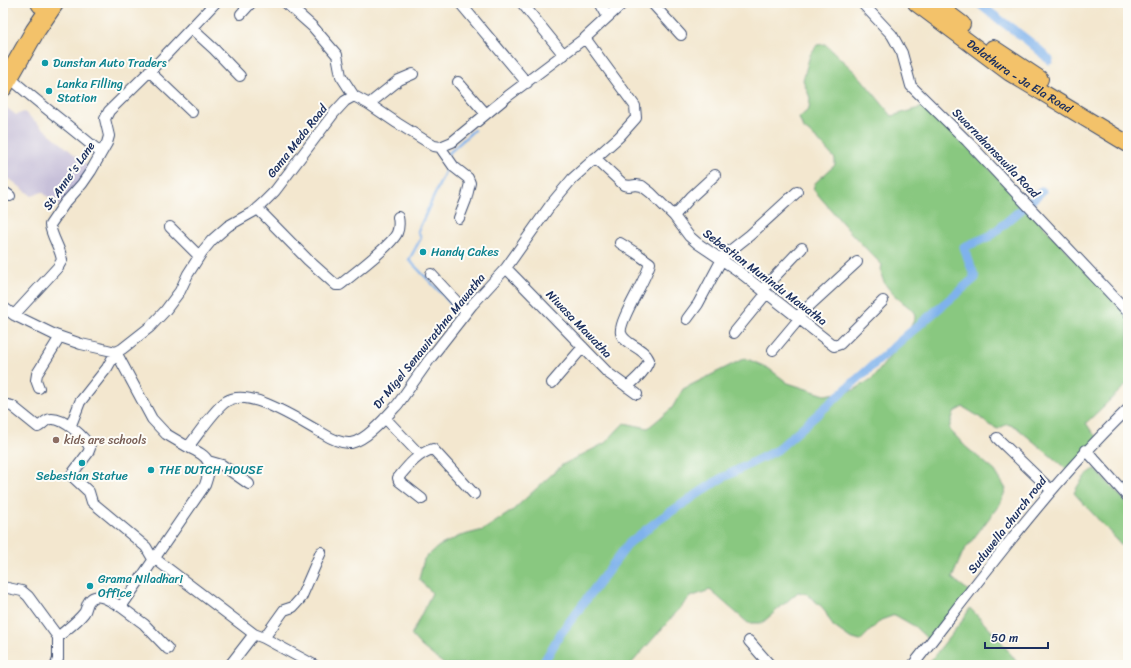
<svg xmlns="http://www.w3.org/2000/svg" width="1131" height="668" font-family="Sriracha,sans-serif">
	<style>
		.industrial { fill: #c7c0d9 }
		.green { fill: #89c880; stroke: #527c6f }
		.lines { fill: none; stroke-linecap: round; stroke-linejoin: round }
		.stream { stroke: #7fb2ec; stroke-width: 2.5 }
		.canal { stroke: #7fb2ec; stroke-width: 9 }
		.street-casing { stroke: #3b4b6f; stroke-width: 12 }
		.primary-casing { stroke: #3b4b6f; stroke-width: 18 }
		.highway-casing { stroke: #3b4b6f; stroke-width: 21 }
		.street { stroke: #fff; stroke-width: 10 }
		.primary { stroke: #f3c26a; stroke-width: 16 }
		.highway { stroke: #f3c26a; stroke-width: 19 }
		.culture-dot { fill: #0f9aa8; stroke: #fdfcf7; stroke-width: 1.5 }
		.education-dot { fill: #8d6e63; stroke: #fdfcf7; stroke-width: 1.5 }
		.labels { text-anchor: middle; stroke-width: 4; stroke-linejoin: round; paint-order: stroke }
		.culture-label { font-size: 12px; fill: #0d838f; stroke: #fdfcf7; text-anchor: start }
		.street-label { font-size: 12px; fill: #1b2f5e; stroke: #fdfcf7 }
		.education-label { font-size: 12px; fill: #785e54; stroke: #fdfcf7; text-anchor: start }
	</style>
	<rect width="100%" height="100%" fill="#fdfcf7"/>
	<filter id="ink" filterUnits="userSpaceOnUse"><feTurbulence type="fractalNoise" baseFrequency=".025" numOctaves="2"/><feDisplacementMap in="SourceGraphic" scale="8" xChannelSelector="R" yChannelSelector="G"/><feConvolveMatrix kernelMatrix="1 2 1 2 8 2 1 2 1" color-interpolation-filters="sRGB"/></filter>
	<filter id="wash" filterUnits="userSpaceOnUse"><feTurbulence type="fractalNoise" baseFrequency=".012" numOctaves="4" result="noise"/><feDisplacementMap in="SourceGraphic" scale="16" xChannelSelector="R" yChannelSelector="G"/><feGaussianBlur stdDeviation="0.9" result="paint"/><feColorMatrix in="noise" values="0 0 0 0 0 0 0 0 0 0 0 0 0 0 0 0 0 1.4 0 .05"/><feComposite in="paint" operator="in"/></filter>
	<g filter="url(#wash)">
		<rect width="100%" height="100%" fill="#f3e7cf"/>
		<!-- industrial -->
		<path class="industrial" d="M 3,105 L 16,115 L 24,112 L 88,166 L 89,171 L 59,206 L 42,192 L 32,196 L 3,174 Z"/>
		<!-- green -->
		<path class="green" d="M 825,44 L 860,77 L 892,116 L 926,106 L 936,112 L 1128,316 L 1128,383 L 1086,423 L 1092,432 L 1100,440 L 1071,473 L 1016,427 L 1007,424 L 998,429 L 989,425 L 978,416 L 963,407 L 954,412 L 949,429 L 966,447 L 995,471 L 1006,489 L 1000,504 L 963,552 L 952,578 L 969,591 L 930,641 L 914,626 L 895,615 L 881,620 L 860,641 L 850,638 L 833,626 L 823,608 L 807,594 L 798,592 L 762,623 L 748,623 L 710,590 L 690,597 L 630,665 L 477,665 L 474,663 L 445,665 L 421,646 L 411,635 L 432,593 L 419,579 L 424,559 L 439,546 L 460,536 L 483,530 L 512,511 L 562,465 L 605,443 L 624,423 L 648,428 L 672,408 L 683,389 L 745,358 L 768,368 L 788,383 L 825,395 L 854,390 L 873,378 L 906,336 L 915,318 L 914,311 C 901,301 876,284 882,265 L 851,233 L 813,189 L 815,183 L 835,165 L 835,159 L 817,139 L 803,128 L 799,118 L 809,109 L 810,98 L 803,80 L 810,55 L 817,45 Z
			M 1095,469 L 1128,504 L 1128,552 L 1074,493 C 1079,483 1085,474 1095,469 Z
			M 970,608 L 999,639 L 1019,665 L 927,665 L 962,621 Z"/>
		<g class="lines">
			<!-- stream -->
			<path class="stream" d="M 448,154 L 474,130
				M 449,163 L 418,231 L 421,238 L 409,260 L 443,295 L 460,315"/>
			<!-- canal -->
			<path class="canal" d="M 979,3 C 1001,24 1029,37 1049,60
				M 1032,200 L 1042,191
				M 542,665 L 561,633 L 629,543 L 660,519 L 720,479 L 777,450 L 906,336 L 975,278 L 964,247 L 990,236 L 1022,209"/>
		</g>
	</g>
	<g filter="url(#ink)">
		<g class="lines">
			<!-- street casing -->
			<g class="street-casing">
				<path id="street" d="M 286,3 L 313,27 L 337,55 L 341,76 L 354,96
					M 460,3 L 527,83
					M 522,3 L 564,55
					M 600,3 L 608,17
					M 652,3 L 681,35
					M 862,3 L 892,35 L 902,53 L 911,86 L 967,141 L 1128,312
					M 241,14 L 251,3
					M 191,28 L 214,49 L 240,76
					M 149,71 L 192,112
					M 9,77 C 39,104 71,127 101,153
					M 458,82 L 486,114
					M 369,104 L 399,80 L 413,74
					M 440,147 L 454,167 L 468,178 L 470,183 L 466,200 L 459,218
					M 595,158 L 624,185 L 629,186 L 636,185 L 642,186 L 651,193 L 674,216 L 689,236 L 697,243 L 737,270 L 834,346 L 840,344 L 883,301
					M 3,191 L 10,196
					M 257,208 L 308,260 L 336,285 L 340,285 C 353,274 391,246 397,233 C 399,228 399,222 398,217
					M 674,216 L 691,197 L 715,175
					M 170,227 L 199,256
					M 620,243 L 636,253 L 650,263 C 647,279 618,321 621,333 C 624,345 644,347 649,360 C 645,372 636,379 627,387
					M 721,258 L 750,235 L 797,192
					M 506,268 L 608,373 L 637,394
					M 431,274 L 466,312
					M 762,290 L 802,248
					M 3,307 L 14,315 L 55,335 L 81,344 L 99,348 L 116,352 L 122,349 L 150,327 L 165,311 L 180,291 L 188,274 L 202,252 L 212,240 L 228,226 L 253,212 L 264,202 L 275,191 L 334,113 L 345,101 L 354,96 L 369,104 L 397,123 L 434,146 L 440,147 L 452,142 L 508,96 L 585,38 L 623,3
					M 14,315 L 58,267 L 62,260 C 60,247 52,238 50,225 L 65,203 L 82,184 L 91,171 L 107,143 L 109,136 L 105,119 L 109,111 L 158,63 L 215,3
					M 797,317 L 857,262
					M 687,319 L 698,304 L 722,259
					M 734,333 L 766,294
					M 773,350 L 799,319
					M 116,352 L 152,419 L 166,434 L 188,447 C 197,436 216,407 227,401 C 250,387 301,422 322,433 C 330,438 341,444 351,443 C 367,440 387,416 398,404 L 429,360 L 472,305 L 506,268 L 552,203 L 572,179 L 619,137 L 636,118 L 635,106 L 585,38
					M 552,383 L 583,347
					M 39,388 L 36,380 L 37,374 L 60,337
					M 3,407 L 7,405 L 12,406 L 38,427 C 42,425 46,419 51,419 C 64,418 85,437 90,448 L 88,453 L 72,474 L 73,477 L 89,492 L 92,502 L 146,547 L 153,559
					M 385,418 L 420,455
					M 71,425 L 80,402 L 107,368 L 116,352
					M 997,438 L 1051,490
					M 1086,450 L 1128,497
					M 208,461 L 222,465 L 249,484
					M 422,499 L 399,481 L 398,478 C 407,467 418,453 433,449 L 474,494
					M 154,558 L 254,634 L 264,638 L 314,665
					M 3,587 L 22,591 L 28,596 L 58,637
					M 121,607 L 144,624 L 168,649
					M 264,638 L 284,610 L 293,607 L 301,598 L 321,552
					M 749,641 L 770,665
					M 56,665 L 58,659 L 58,637 C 67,629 77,622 84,613 C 87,609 86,605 89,601 C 97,590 112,602 121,607 L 205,485 C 213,462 210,457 188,447
					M 230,665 L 254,634
					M 913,665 C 982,577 1048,486 1128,409"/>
			</g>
			<!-- primary casing -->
			<g class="primary-casing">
				<g id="primary">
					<path d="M 39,3 L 40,5"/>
					<path id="s1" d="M 916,3 L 1010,73 L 1128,144"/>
					<path d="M 934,3 L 962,24"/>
					<path d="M 993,48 L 1040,79"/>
				</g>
			</g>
			<!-- highway casing -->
			<g class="highway-casing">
				<path id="highway" d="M 3,87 L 35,31 L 54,3"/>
			</g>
			<!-- street -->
			<use href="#street" class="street"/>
			<!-- primary -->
			<use href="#primary" class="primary"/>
			<!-- highway -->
			<use href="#highway" class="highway"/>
		</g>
	</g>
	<!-- markers -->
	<g class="culture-dot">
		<circle cx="45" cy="63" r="4"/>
		<circle cx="49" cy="91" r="4"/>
		<circle cx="423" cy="252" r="4"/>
		<circle cx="82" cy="463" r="4"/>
		<circle cx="151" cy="470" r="4"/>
		<circle cx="90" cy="586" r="4"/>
	</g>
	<circle class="education-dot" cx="56" cy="440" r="4"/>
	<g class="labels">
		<!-- culture labels -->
		<g class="culture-label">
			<text x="53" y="67">Dunstan Auto Traders</text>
			<text x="57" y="88">Lanka Filling<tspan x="57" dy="14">Station</tspan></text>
			<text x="431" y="256">Handy Cakes</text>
			<text x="159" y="474">THE DUTCH HOUSE</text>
			<text x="82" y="480" text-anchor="middle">Sebestian Statue</text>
			<text x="98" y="583">Grama Niladhari<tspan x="98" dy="14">Office</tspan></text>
		</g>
		<!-- street labels -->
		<g class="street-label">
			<text dy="4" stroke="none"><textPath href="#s1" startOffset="127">Delathura - Ja Ela Road</textPath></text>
			<text transform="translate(297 141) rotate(-52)" y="4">Gama Meda Road</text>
			<text transform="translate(996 153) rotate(46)" y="4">Swarnahansawila Road</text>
			<text transform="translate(69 176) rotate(-55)" y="4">St Anne's Lane</text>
			<text transform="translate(765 277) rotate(37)" y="4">Sebestian Munindu Mawatha</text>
			<text transform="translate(579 324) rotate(46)" y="4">Niwasa Mawatha</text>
			<text transform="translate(429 341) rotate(-51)" y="4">Dr Migel Senawirathna Mawatha</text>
			<text transform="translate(1007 525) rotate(-52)" y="4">Suduwella church road</text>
		</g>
		<!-- education labels -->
		<g class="education-label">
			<text x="64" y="444">kids are schools</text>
		</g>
	</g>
	<!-- margin -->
	<rect width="1131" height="668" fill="none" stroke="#fdfcf7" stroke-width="16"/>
	<!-- scale -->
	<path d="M985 642v6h63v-6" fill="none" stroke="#1b2f5e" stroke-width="2"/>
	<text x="991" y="642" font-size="12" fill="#1b2f5e" stroke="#fdfcf7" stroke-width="3" paint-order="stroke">50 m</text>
</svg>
